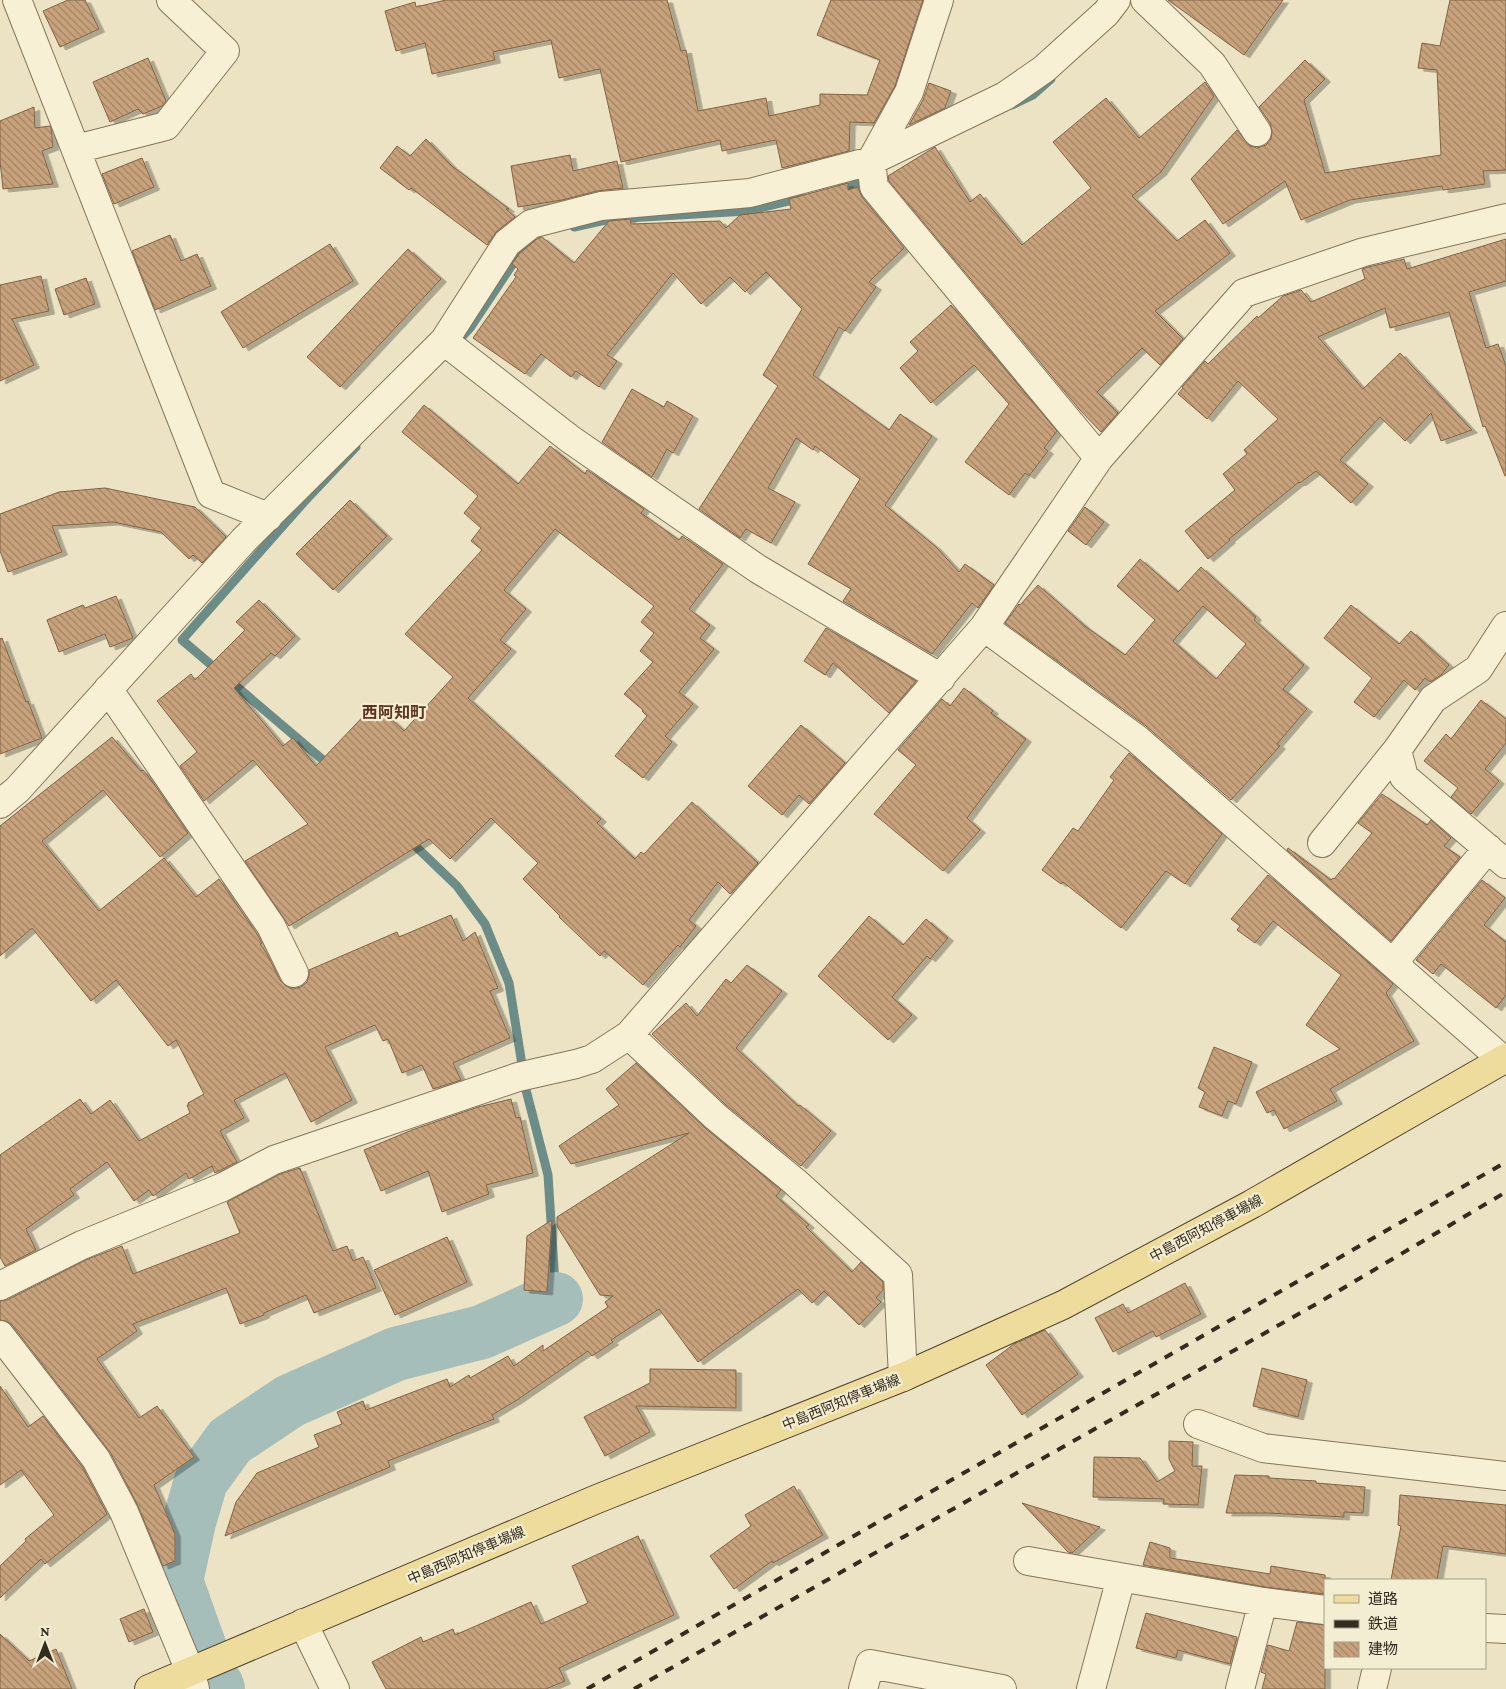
<svg xmlns="http://www.w3.org/2000/svg" width="1506" height="1689" font-family="'Crimson Pro','Noto Sans JP',serif">
	<style>
		.lines { fill: none; stroke-linecap: round; stroke-linejoin: round }
		.stream { stroke: #6c8c87; stroke-width: 9 }
		.river { stroke: #a5beb9; stroke-width: 54 }
		.building { fill: url(#building-back-hatch); stroke: #826242; fill-rule: evenodd; filter: url(#shadow) }
		.minor-casing { stroke: #84755b; stroke-width: 30 }
		.major-casing { stroke: #52432f; stroke-width: 30 }
		.minor { stroke: #f7f0d5; stroke-width: 28 }
		.major { stroke: #eddc9c; stroke-width: 28 }
		.rail { stroke: #352b1e; stroke-width: 4; stroke-dasharray: 9 9; stroke-linecap: butt }
		.labels { text-anchor: middle; stroke-width: 4.5; stroke-linejoin: round; paint-order: stroke }
		.street-label { font-size: 14px; fill: #352b1e; stroke: #f3edd2 }
		.quarter-label { font-size: 16px; font-weight: bold; fill: #5f3320; stroke: #f3edd2 }
	</style>
	<defs>
		<pattern id="building-back-hatch" width="6" height="6" patternUnits="userSpaceOnUse" patternTransform="scale(1.25)"><rect width="6" height="6" fill="#c7a27b"/><path d="M-1 5l2 2M0 0l6 6M5-1l2 2" fill="none" stroke="#a28464"/></pattern>
		<filter id="shadow"><feDropShadow dx="5.5" dy="3" stdDeviation="0" flood-color="#0004"/></filter>
	</defs>
	<rect width="100%" height="100%" fill="#ebe3c3"/>
	<g class="lines">
		<!-- stream -->
		<path class="stream" d="M 1012,105 L 1033,95 L 1051,79
			M 838,190 L 852,186 L 869,175
			M 574,227 L 610,219 L 747,211 L 801,198
			M 459,340 L 470,328 L 530,238 L 532,238
			M 330,766 L 182,640 L 304,502 L 356,447
			M 409,840 L 457,886 L 485,924 L 509,983 L 526,1090 L 548,1175 L 556,1299"/>
		<!-- river -->
		<path class="river" d="M 201,1651 L 176,1581 L 189,1522 L 201,1481 L 230,1441 L 290,1401 L 396,1354 L 482,1332 L 556,1299
			M 217,1686 L 218,1689"/>
	</g>
	<!-- building -->
	<path class="building" d="M 68,0 L 85,0 L 99,29 L 60,47 L 43,11 Z
		M 446,0 L 667,0 L 681,51 L 686,50 L 698,111 L 766,98 L 769,116 L 820,105 L 820,94 L 867,95 L 880,60 L 817,35 L 831,0 L 923,0 L 895,86 L 874,123 L 850,122 L 849,151 L 782,168 L 776,140 L 722,151 L 720,140 L 621,162 L 600,69 L 559,78 L 551,40 L 493,52 L 495,60 L 432,74 L 425,43 L 396,51 L 385,11 L 415,2 L 416,7 Z
		M 1168,0 L 1283,0 L 1244,55 Z
		M 1450,0 L 1506,0 L 1506,170 L 1483,171 L 1485,184 L 1443,190 L 1442,186 L 1350,200 L 1301,220 L 1285,181 L 1223,224 L 1191,179 L 1237,130 L 1250,146 L 1257,148 L 1266,145 L 1271,139 L 1272,131 L 1270,123 L 1259,107 L 1305,60 L 1325,79 L 1304,100 L 1325,173 L 1441,155 L 1437,70 L 1418,68 L 1422,43 L 1440,46 Z
		M 148,58 L 166,101 L 162,106 L 143,114 L 138,109 L 110,122 L 93,82 Z
		M 1205,82 L 1214,96 L 1161,172 L 1132,196 L 1177,241 L 1205,220 L 1230,253 L 1155,311 L 1183,339 L 1160,365 L 1142,348 L 1097,392 L 1118,413 L 1101,432 L 1080,410 L 889,181 L 888,176 L 935,147 L 970,202 L 980,194 L 1022,245 L 1091,188 L 1053,142 L 1106,98 L 1139,138 Z
		M 929,83 L 951,91 L 945,108 L 909,125 L 923,100 Z
		M 34,107 L 35,128 L 50,126 L 51,128 L 53,147 L 42,151 L 53,184 L 3,189 L 0,161 L 0,121 Z
		M 426,139 L 452,166 L 509,209 L 506,209 L 515,217 L 497,231 L 487,245 L 411,188 L 409,190 L 380,168 L 397,146 L 410,156 Z
		M 570,155 L 573,171 L 617,161 L 623,188 L 597,191 L 562,200 L 518,207 L 511,166 Z
		M 142,158 L 154,187 L 114,204 L 102,174 Z
		M 848,183 L 848,190 L 858,187 L 862,197 L 904,248 L 869,282 L 876,287 L 845,331 L 839,327 L 813,375 L 889,430 L 900,414 L 932,436 L 885,505 L 936,547 L 959,572 L 965,564 L 994,585 L 978,608 L 972,603 L 932,654 L 843,601 L 851,589 L 808,564 L 860,479 L 815,446 L 813,450 L 796,438 L 768,488 L 795,502 L 771,543 L 746,529 L 740,538 L 699,509 L 778,386 L 763,375 L 802,309 L 766,272 L 745,292 L 730,277 L 701,304 L 673,273 L 607,355 L 617,361 L 599,387 L 576,371 L 571,377 L 541,354 L 525,374 L 473,338 L 516,277 L 514,275 L 518,269 L 512,264 L 519,254 L 538,238 L 542,237 L 574,263 L 609,221 L 630,219 L 631,224 L 720,221 L 726,228 L 740,215 L 791,209 L 789,199 Z
		M 170,235 L 181,261 L 197,254 L 211,286 L 155,310 L 132,251 Z
		M 1506,239 L 1506,281 L 1469,292 L 1486,348 L 1498,344 L 1506,366 L 1506,476 L 1505,476 L 1485,426 L 1483,427 L 1449,312 L 1390,328 L 1385,308 L 1318,337 L 1363,389 L 1400,353 L 1472,430 L 1441,441 L 1431,413 L 1405,441 L 1380,417 L 1340,460 L 1368,484 L 1351,503 L 1316,471 L 1300,483 L 1299,482 L 1229,539 L 1230,540 L 1208,559 L 1185,531 L 1235,490 L 1223,474 L 1247,454 L 1244,450 L 1278,419 L 1238,381 L 1207,419 L 1178,394 L 1183,388 L 1182,387 L 1205,361 L 1208,364 L 1257,316 L 1258,318 L 1283,296 L 1301,290 L 1311,302 L 1365,279 L 1362,269 L 1368,267 L 1404,259 L 1407,269 Z
		M 330,244 L 353,281 L 243,348 L 221,312 Z
		M 408,249 L 441,279 L 340,387 L 307,357 Z
		M 41,276 L 49,311 L 12,319 L 34,365 L 0,381 L 0,285 Z
		M 86,278 L 95,304 L 64,315 L 55,289 Z
		M 951,305 L 1057,431 L 1044,448 L 1048,451 L 1029,476 L 1025,473 L 1009,495 L 965,462 L 1009,404 L 974,365 L 931,403 L 900,368 L 918,351 L 910,342 Z
		M 632,389 L 664,407 L 667,401 L 693,416 L 673,453 L 667,449 L 652,477 L 602,442 Z
		M 424,405 L 518,484 L 550,446 L 585,474 L 587,470 L 644,509 L 641,513 L 679,540 L 682,536 L 723,564 L 689,609 L 710,625 L 700,638 L 714,649 L 679,692 L 693,704 L 665,736 L 672,742 L 643,778 L 615,756 L 647,716 L 642,711 L 643,710 L 624,694 L 653,662 L 640,651 L 654,633 L 641,622 L 654,606 L 555,529 L 504,590 L 526,609 L 500,640 L 511,649 L 468,698 L 601,819 L 597,823 L 635,859 L 641,852 L 644,854 L 692,802 L 758,863 L 730,894 L 718,882 L 689,920 L 696,926 L 680,947 L 678,945 L 643,985 L 604,951 L 600,956 L 559,917 L 560,916 L 523,879 L 538,863 L 491,818 L 450,859 L 429,839 L 289,926 L 245,861 L 308,824 L 253,760 L 204,801 L 180,766 L 197,752 L 157,701 L 191,674 L 195,680 L 245,630 L 236,622 L 259,600 L 295,636 L 275,656 L 271,653 L 234,688 L 283,746 L 293,738 L 316,766 L 375,704 L 404,731 L 453,677 L 405,634 L 482,550 L 471,541 L 481,528 L 464,513 L 478,496 L 402,432 Z
		M 105,488 L 195,507 L 226,537 L 202,563 L 193,555 L 189,559 L 161,532 L 113,522 L 52,526 L 62,552 L 8,572 L 0,551 L 0,514 L 59,492 Z
		M 350,500 L 387,536 L 333,590 L 296,554 Z
		M 1085,507 L 1104,522 L 1086,545 L 1068,531 Z
		M 1140,559 L 1178,592 L 1201,567 L 1256,617 L 1254,620 L 1304,665 L 1283,689 L 1307,709 L 1277,744 L 1280,746 L 1231,800 L 1146,726 L 1005,623 L 1019,604 L 1020,605 L 1038,585 L 1085,626 L 1125,655 L 1155,620 L 1117,586 ZM 1203,606 L 1246,644 L 1216,679 L 1173,641 Z
		M 116,596 L 133,638 L 110,647 L 105,634 L 59,652 L 47,620 L 83,605 L 85,608 Z
		M 1351,605 L 1399,644 L 1411,631 L 1449,665 L 1441,675 L 1430,682 L 1425,678 L 1415,690 L 1404,680 L 1374,717 L 1354,702 L 1372,678 L 1324,638 Z
		M 826,628 L 916,681 L 889,713 L 833,663 L 825,675 L 804,661 Z
		M 2,638 L 26,702 L 28,701 L 42,738 L 0,754 L 0,639 Z
		M 964,688 L 993,711 L 991,713 L 1026,739 L 967,818 L 980,830 L 943,871 L 874,814 L 916,765 L 898,750 L 942,699 L 950,706 Z
		M 1481,700 L 1506,719 L 1506,743 L 1485,769 L 1499,781 L 1471,814 L 1451,797 L 1458,788 L 1424,761 L 1446,734 L 1451,739 Z
		M 801,725 L 845,763 L 809,804 L 799,795 L 782,815 L 748,786 Z
		M 112,737 L 141,771 L 143,770 L 152,781 L 188,833 L 160,857 L 103,790 L 42,841 L 99,911 L 164,858 L 196,897 L 219,879 L 257,934 L 262,943 L 260,944 L 267,954 L 280,980 L 286,986 L 293,989 L 301,987 L 307,982 L 309,975 L 309,970 L 397,932 L 399,937 L 451,915 L 463,941 L 475,932 L 498,988 L 490,991 L 510,1038 L 453,1063 L 461,1080 L 433,1089 L 422,1065 L 402,1073 L 388,1039 L 383,1041 L 375,1025 L 325,1047 L 352,1100 L 311,1122 L 285,1073 L 234,1100 L 244,1118 L 220,1131 L 237,1162 L 215,1173 L 212,1166 L 189,1179 L 186,1173 L 153,1196 L 149,1190 L 134,1201 L 107,1162 L 70,1189 L 74,1195 L 26,1229 L 36,1250 L 5,1266 L 0,1257 L 0,1155 L 80,1099 L 91,1114 L 110,1100 L 139,1141 L 190,1113 L 187,1105 L 189,1105 L 188,1103 L 204,1094 L 176,1040 L 168,1046 L 116,980 L 91,1001 L 32,928 L 0,956 L 0,826 Z
		M 1129,753 L 1222,834 L 1185,884 L 1166,871 L 1121,928 L 1063,882 L 1061,884 L 1042,870 L 1073,828 L 1078,831 L 1114,780 L 1110,777 Z
		M 1382,794 L 1427,825 L 1431,820 L 1451,838 L 1444,846 L 1460,857 L 1391,941 L 1287,850 L 1288,848 L 1331,880 L 1333,878 L 1334,879 L 1372,833 L 1358,823 Z
		M 1268,875 L 1393,984 L 1386,993 L 1414,1041 L 1330,1089 L 1337,1101 L 1284,1129 L 1274,1110 L 1267,1113 L 1256,1092 L 1340,1049 L 1306,1025 L 1341,975 L 1273,921 L 1255,943 L 1237,930 L 1240,926 L 1231,919 Z
		M 1482,880 L 1505,898 L 1484,925 L 1506,942 L 1506,995 L 1496,1008 L 1441,964 L 1433,974 L 1416,960 Z
		M 869,916 L 903,945 L 926,919 L 948,938 L 930,959 L 927,956 L 892,997 L 912,1015 L 888,1040 L 818,976 Z
		M 747,965 L 782,991 L 736,1048 L 798,1106 L 800,1105 L 831,1131 L 801,1166 L 726,1105 L 652,1034 L 686,1003 L 697,1016 L 726,979 L 731,983 Z
		M 1214,1047 L 1252,1062 L 1236,1104 L 1228,1101 L 1222,1116 L 1199,1107 L 1205,1092 L 1198,1088 Z
		M 636,1063 L 705,1128 L 781,1190 L 776,1196 L 809,1225 L 806,1227 L 852,1272 L 861,1262 L 883,1282 L 883,1290 L 876,1298 L 881,1302 L 859,1325 L 824,1291 L 812,1303 L 798,1289 L 698,1362 L 659,1309 L 611,1340 L 613,1342 L 592,1356 L 588,1351 L 517,1400 L 492,1415 L 494,1419 L 388,1461 L 390,1467 L 225,1536 L 236,1502 L 257,1473 L 319,1447 L 314,1435 L 342,1424 L 337,1412 L 363,1401 L 366,1410 L 447,1379 L 450,1387 L 469,1375 L 470,1378 L 508,1356 L 514,1366 L 543,1345 L 543,1351 L 608,1307 L 605,1302 L 613,1296 L 600,1295 L 557,1226 L 557,1217 L 689,1133 L 571,1164 L 559,1146 L 619,1105 L 606,1089 Z
		M 511,1099 L 516,1118 L 520,1117 L 533,1173 L 486,1185 L 489,1194 L 442,1212 L 428,1171 L 381,1191 L 364,1150 L 412,1130 L 478,1107 Z
		M 300,1168 L 333,1251 L 347,1246 L 353,1261 L 363,1257 L 376,1288 L 314,1313 L 306,1295 L 264,1313 L 264,1315 L 240,1324 L 226,1288 L 133,1324 L 137,1331 L 97,1359 L 139,1418 L 157,1406 L 194,1457 L 154,1485 L 175,1534 L 175,1561 L 163,1566 L 138,1506 L 110,1452 L 12,1325 L 6,1321 L 0,1320 L 0,1301 L 7,1300 L 88,1259 L 122,1246 L 133,1274 L 240,1233 L 227,1202 L 280,1174 Z
		M 552,1220 L 547,1292 L 524,1290 L 527,1236 Z
		M 447,1237 L 467,1282 L 395,1315 L 374,1270 Z
		M 1185,1283 L 1201,1314 L 1156,1337 L 1153,1331 L 1113,1352 L 1095,1318 L 1123,1304 L 1128,1313 Z
		M 1045,1330 L 1078,1374 L 1022,1415 L 986,1365 L 1014,1344 Z
		M 1262,1368 L 1307,1380 L 1298,1417 L 1253,1406 Z
		M 650,1369 L 736,1370 L 736,1408 L 636,1406 L 650,1432 L 605,1456 L 584,1417 L 650,1383 Z
		M 0,1386 L 28,1427 L 43,1416 L 83,1468 L 107,1514 L 45,1564 L 41,1559 L 0,1598 L 0,1566 L 26,1541 L 25,1539 L 54,1515 L 21,1470 L 0,1485 Z
		M 1169,1441 L 1193,1442 L 1192,1466 L 1202,1466 L 1198,1505 L 1163,1504 L 1164,1499 L 1093,1497 L 1094,1457 L 1140,1458 L 1157,1482 L 1175,1471 L 1169,1459 Z
		M 1235,1475 L 1269,1476 L 1269,1478 L 1316,1481 L 1316,1483 L 1365,1487 L 1363,1513 L 1344,1512 L 1344,1517 L 1268,1513 L 1226,1513 Z
		M 794,1486 L 823,1535 L 773,1563 L 772,1561 L 734,1589 L 710,1556 L 751,1526 L 745,1515 Z
		M 1400,1495 L 1506,1505 L 1506,1554 L 1443,1546 L 1437,1580 L 1391,1580 L 1401,1526 L 1398,1525 Z
		M 1022,1503 L 1100,1527 L 1072,1553 L 1068,1552 Z
		M 638,1536 L 674,1615 L 559,1668 L 565,1681 L 546,1689 L 386,1689 L 372,1662 L 421,1637 L 423,1642 L 453,1629 L 455,1635 L 531,1602 L 541,1624 L 588,1603 L 572,1566 Z
		M 1150,1542 L 1170,1548 L 1170,1558 L 1270,1574 L 1271,1566 L 1325,1575 L 1325,1594 L 1265,1587 L 1143,1565 Z
		M 144,1609 L 153,1632 L 129,1642 L 120,1619 Z
		M 1146,1613 L 1237,1637 L 1230,1664 L 1178,1650 L 1176,1658 L 1136,1648 Z
		M 1297,1622 L 1325,1625 L 1325,1689 L 1262,1689 L 1266,1674 L 1261,1672 L 1268,1645 L 1289,1651 Z
		M 0,1634 L 29,1661 L 56,1649 L 72,1689 L 0,1689 Z"/>
	<g class="lines">
		<!-- minor casing -->
		<g class="minor-casing">
			<path id="minor" d="M 17,0 L 211,494 L 268,517
				M 939,0 L 909,92 L 871,161 L 874,187 L 1099,458
				M 1145,0 L 1212,64 L 1257,132
				M 76,149 L 166,126 L 225,51 L 171,0
				M 444,341 L 570,439 L 758,569 L 941,678
				M 1506,626 L 1478,669 L 1433,699 L 1397,750 L 1404,777 L 1506,864
				M 984,627 L 1137,739 L 1503,1060
				M 108,689 L 271,926 L 294,973
				M 0,804 L 17,790 L 243,541 L 444,341 L 507,243 L 531,224 L 601,206 L 750,193 L 871,161 L 1005,96 L 1044,69 L 1106,13 L 1116,0
				M 1322,843 L 1397,750
				M 1393,963 L 1488,848
				M 629,1035 L 716,1117 L 794,1181 L 898,1275 L 903,1377
				M 0,1286 L 82,1245 L 223,1187 L 274,1160 L 518,1077 L 576,1064 L 592,1059 L 629,1035 L 984,627 L 1099,458 L 1244,293 L 1364,252 L 1506,218
				M 0,1335 L 96,1459 L 124,1512 L 190,1671 L 195,1689
				M 1198,1424 L 1263,1448 L 1506,1476
				M 1028,1561 L 1263,1602 L 1325,1610
				M 303,1623 L 335,1689
				M 1485,1628 L 1506,1629
				M 863,1689 L 870,1664 L 1002,1689
				M 1091,1689 L 1121,1578
				M 1240,1689 L 1263,1602
				M 1372,1689 L 1377,1668"/>
		</g>
		<!-- major casing -->
		<g class="major-casing">
			<path id="major" d="M 149,1689 L 597,1499 L 903,1377 L 1063,1305 L 1252,1204 L 1506,1058"/>
		</g>
		<!-- minor -->
		<use href="#minor" class="minor"/>
		<!-- major -->
		<use href="#major" class="major"/>
		<!-- rail -->
		<path class="rail" d="M 587,1689 L 1506,1162
			M 634,1689 L 1318,1303 L 1506,1192"/>
	</g>
	<g class="labels">
		<!-- street labels -->
		<g class="street-label">
			<text transform="translate(1206 1228) rotate(-28)" y="5">中島西阿知停車場線</text>
			<text transform="translate(841 1402) rotate(-22)" y="5">中島西阿知停車場線</text>
			<text transform="translate(466 1555) rotate(-23)" y="5">中島西阿知停車場線</text>
		</g>
		<!-- quarter labels -->
		<g class="quarter-label">
			<text x="394" y="718">西阿知町</text>
		</g>
	</g>
	<!-- legend -->
	<rect x="1324" y="1579" width="162" height="90" fill="#f3edd2" stroke="#a79f8a"/>
	<rect x="1334" y="1595" width="25" height="8" fill="#eddc9c" stroke="#a79f8a"/>
	<text x="1368" y="1604" font-size="15" fill="#352b1e">道路</text>
	<rect x="1334" y="1620" width="25" height="8" fill="#352b1e" stroke="#a79f8a"/>
	<text x="1368" y="1629" font-size="15" fill="#352b1e">鉄道</text>
	<rect x="1334" y="1642" width="25" height="15" fill="url(#building-back-hatch)" stroke="#a79f8a"/>
	<text x="1368" y="1654" font-size="15" fill="#352b1e">建物</text>
	<!-- north arrow -->
	<g transform="translate(45 1644)" stroke="#f3edd2" stroke-width="4" paint-order="stroke">
	<path d="M0-4L9 19L0 12L-9 19Z" fill="#352b1e"/>
	<text y="-8" font-size="14" font-weight="bold" text-anchor="middle" fill="#352b1e">N</text>
	</g>
</svg>
